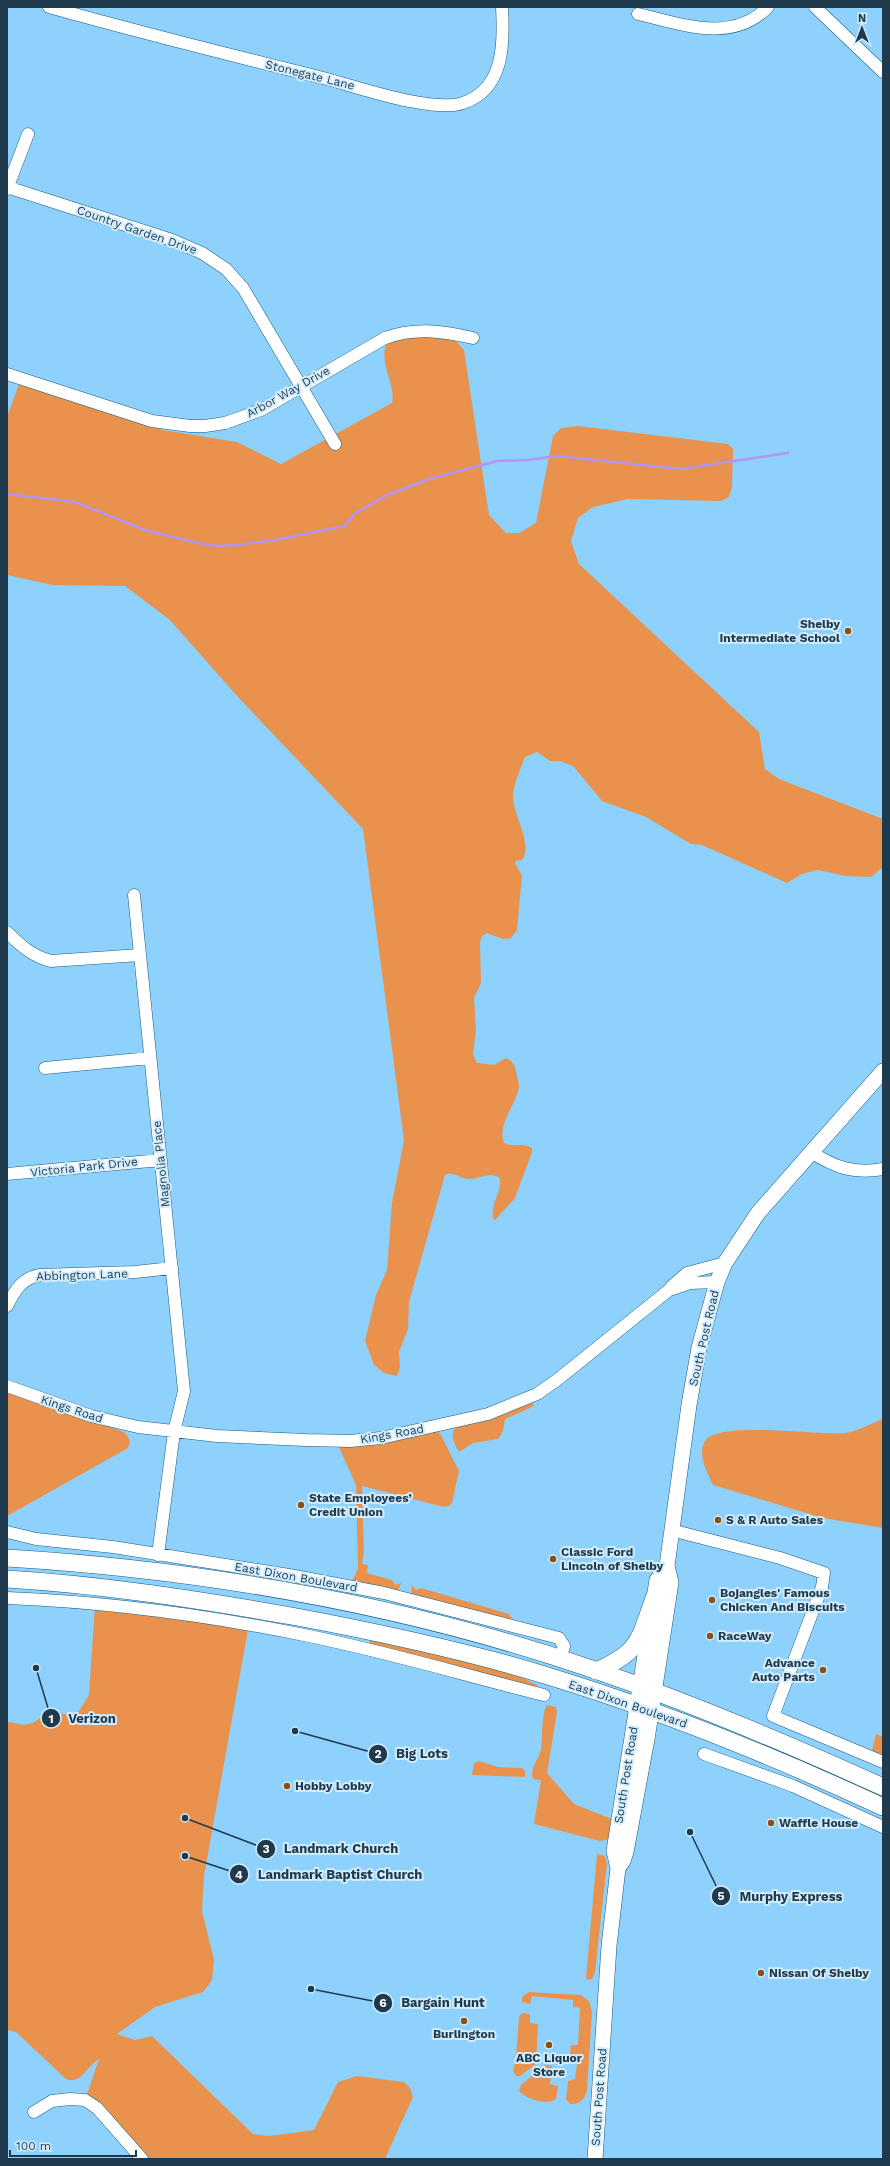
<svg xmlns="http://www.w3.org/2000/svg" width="890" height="2166" font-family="'Work Sans',sans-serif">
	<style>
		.green { fill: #e8924d }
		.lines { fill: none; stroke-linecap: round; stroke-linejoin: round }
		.stream { stroke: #b396f1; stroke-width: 2.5 }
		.minor-casing { stroke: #155c82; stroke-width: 13 }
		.major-casing { stroke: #155c82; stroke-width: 16 }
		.highway-casing { stroke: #155c82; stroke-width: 18 }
		.minor { stroke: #fff; stroke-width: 12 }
		.major { stroke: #fff; stroke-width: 15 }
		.highway { stroke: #fff; stroke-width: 17 }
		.poi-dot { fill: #8c4e13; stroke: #d3edff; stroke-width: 1.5 }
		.labels { text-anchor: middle; stroke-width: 4; stroke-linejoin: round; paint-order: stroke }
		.street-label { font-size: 12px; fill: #1f3a4c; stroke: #d3edff }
		.poi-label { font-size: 12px; font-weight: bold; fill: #1f3a4c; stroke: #d3edff; text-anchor: start }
		.leader { fill: none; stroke: #1f3a4c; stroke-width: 1.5 }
		.callout-dot { fill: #1f3a4c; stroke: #d3edff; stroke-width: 1.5 }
		.mark-label { font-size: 12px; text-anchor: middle; font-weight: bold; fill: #fff }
		.callout-label { font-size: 13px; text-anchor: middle; font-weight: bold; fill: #1f3a4c; stroke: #d3edff; stroke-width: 4; stroke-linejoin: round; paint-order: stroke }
	</style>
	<rect width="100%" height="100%" fill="#8ed1fd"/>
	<!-- green -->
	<path class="green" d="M 424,334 L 453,338 L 464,350 L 489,515 L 506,533 L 519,533 L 536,523 L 553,436 L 561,428 L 578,426 L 728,444 L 733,449 L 732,487 L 729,497 L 721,501 L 628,499 L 593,507 L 578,518 L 571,541 L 579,564 L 759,732 L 765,769 L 779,779 L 883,819 L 883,867 L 871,877 L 846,876 L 818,870 L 802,874 L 787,883 L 702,845 L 691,844 L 646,817 L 602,801 L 573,766 L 560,761 L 550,761 L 537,752 L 525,757 C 521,768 514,783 513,795 C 512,814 534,845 522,860 L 516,861 L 515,863 L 522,876 L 517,930 L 511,938 L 503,939 L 487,933 L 482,936 L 480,942 L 481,983 L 474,998 L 476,1030 L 473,1054 L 477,1063 L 494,1065 L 506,1058 C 512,1061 515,1065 516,1072 C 517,1076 519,1083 519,1087 C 516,1105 497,1124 504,1143 C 513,1148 523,1142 532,1148 L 532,1152 L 515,1198 L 494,1221 C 488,1204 504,1192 499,1177 C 485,1172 480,1180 467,1179 C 459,1178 454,1171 445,1175 L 409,1302 L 408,1329 L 399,1352 L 400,1367 L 397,1376 L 384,1373 L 374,1365 L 365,1341 L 376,1295 L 387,1270 L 392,1203 L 404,1140 L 363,829 L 238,697 L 170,620 L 125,586 L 53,585 L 7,575 L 7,417 L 19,384 L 163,430 L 237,442 L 281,464 L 392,403 C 396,383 379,365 386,345 L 400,337 Z
		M 7,1391 L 124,1432 C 129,1437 131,1440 128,1448 L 7,1516 Z
		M 532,1402 L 534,1406 L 505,1419 L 503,1431 L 498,1439 L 473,1443 L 459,1452 C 454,1444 449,1433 457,1426 Z
		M 883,1419 L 883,1528 L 823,1518 L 713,1485 C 707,1472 697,1455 705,1441 C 718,1420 820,1436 846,1433 C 858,1431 872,1423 883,1419 Z
		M 437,1431 L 441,1435 L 459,1471 L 452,1503 L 449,1506 L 444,1507 L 362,1486 L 364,1552 L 362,1564 L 368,1565 L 367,1573 L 392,1580 L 395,1585 L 401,1583 L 398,1591 L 352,1582 L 358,1568 L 356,1485 L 338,1445 Z
		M 412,1585 L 416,1590 L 421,1588 L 509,1614 L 512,1618 L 509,1620 L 411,1595 Z
		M 95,1605 L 249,1624 L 204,1876 L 202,1911 L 214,1960 L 212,1980 L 203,1992 L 155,2007 L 117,2034 L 135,2040 L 152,2036 L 253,2134 L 268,2136 L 314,2130 L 338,2082 L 357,2076 L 404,2082 L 410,2088 L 413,2097 L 385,2159 L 142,2159 L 85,2100 L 99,2059 C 87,2066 81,2085 66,2079 L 16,2032 L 7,2030 L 7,1723 L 10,1722 L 24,1725 L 33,1723 L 43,1716 L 54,1713 L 71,1715 L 79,1711 L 89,1695 Z
		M 372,1639 L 503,1668 L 537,1685 L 535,1688 L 368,1644 Z
		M 547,1705 L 556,1707 L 557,1712 L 547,1773 L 574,1804 L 612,1819 L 610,1839 L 600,1841 L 534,1824 L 541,1780 L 533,1779 C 529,1769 539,1759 541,1749 C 543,1738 541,1713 547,1705 Z
		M 876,1734 L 883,1737 L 883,1756 L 872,1751 Z
		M 479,1761 L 498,1767 L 522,1768 L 525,1771 L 525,1777 L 472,1775 L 474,1763 Z
		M 597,1854 L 605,1856 L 607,1863 L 595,1972 L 592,1979 L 588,1980 L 586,1978 Z
		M 529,1992 L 581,1995 L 589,2001 L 592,2012 L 587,2090 C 585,2099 580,2105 570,2104 L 566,2099 L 568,2081 L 575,2079 L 577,2064 L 569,2062 L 571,2045 L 578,2045 L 580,2008 L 573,2007 L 573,2000 L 532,1996 L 530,2004 L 522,2002 L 522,1997 Z
		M 522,2013 L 530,2014 L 530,2023 L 538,2024 L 536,2064 L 520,2076 L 516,2076 L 513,2071 L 516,2057 L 519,2017 Z
		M 545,2065 L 552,2066 L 550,2084 L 558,2086 L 556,2099 C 548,2106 526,2099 519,2091 L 521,2085 Z"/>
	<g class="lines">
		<!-- stream -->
		<path class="stream" d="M 7,494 L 75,502 L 145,530 L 193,542 L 217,546 L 237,545 L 275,540 L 345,526 L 354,514 L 385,496 L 429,479 L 497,461 L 528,460 L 557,456 L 681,469 L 788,453"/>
		<!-- minor casing -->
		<g class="minor-casing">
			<path id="minor" d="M 49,7 C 142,33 234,56 327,79 C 361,88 432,113 463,103 C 505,89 504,42 502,7
				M 815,7 L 883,72
				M 638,14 C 682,24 732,44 768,7
				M 7,187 L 172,240 L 202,253 L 226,269 L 243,288 L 335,444
				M 7,189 L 28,134
				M 7,374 L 152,421 L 190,426 L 205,426 L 225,423 L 261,410 L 385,338 C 415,327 442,331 473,338
				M 134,895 L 184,1391 L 174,1432 L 158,1555
				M 7,932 C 21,946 32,956 51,961 L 140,955
				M 45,1068 L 150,1058
				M 811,1152 C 836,1168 854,1174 883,1169
				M 7,1174 L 161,1160
				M 671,1287 L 687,1273 L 725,1263
				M 7,1306 C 15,1290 22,1278 40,1275 L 135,1272 L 172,1268
				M 7,1386 L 91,1416 L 138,1427 L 217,1436 L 306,1440 L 350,1441 L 381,1438 L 488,1414 L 537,1394 L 557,1380 L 669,1290 L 690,1283 L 717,1282
				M 671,1530 L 780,1558 L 824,1573 L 822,1587 L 773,1716 L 883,1762
				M 7,1532 L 36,1539 L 113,1547 L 289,1575 L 384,1593 L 559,1638 L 564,1646 L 560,1659
				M 7,1598 C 106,1602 206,1615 304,1635 C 385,1651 464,1675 544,1695
				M 704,1754 L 793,1786 L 883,1827
				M 34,2112 L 52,2101 L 70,2099 L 85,2100 L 97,2108 L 142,2159"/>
		</g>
		<!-- major casing -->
		<g class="major-casing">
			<path id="major" d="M 618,1868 L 623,1861 L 626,1852 L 647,1739 L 671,1582 L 667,1566 L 689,1405 L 699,1348 L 717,1282 L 725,1263 L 758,1213 L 883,1071
				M 595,2159 L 609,1946 L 618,1868 L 614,1851 L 657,1580 L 667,1566"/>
		</g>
		<!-- highway casing -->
		<g class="highway-casing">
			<path id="highway" d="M 7,1558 C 203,1570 400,1604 586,1667 C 687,1701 786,1743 883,1787
				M 7,1579 C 105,1585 201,1600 297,1617 C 382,1633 468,1651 551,1677 C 665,1712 775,1757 883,1807
				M 596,1671 C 640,1652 639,1640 654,1598"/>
		</g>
		<!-- minor -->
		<use href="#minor" class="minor"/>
		<!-- major -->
		<use href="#major" class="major"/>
		<!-- highway -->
		<use href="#highway" class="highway"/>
	</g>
	<!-- markers -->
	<g class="poi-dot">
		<circle cx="848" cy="631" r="4"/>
		<circle cx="301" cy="1505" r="4"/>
		<circle cx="718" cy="1520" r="4"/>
		<circle cx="553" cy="1559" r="4"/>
		<circle cx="712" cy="1600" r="4"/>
		<circle cx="710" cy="1636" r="4"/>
		<circle cx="823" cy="1670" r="4"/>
		<circle cx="287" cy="1786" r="4"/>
		<circle cx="771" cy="1823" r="4"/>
		<circle cx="761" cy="1973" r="4"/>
		<circle cx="464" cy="2021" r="4"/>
		<circle cx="549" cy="2045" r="4"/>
	</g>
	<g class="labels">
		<!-- street labels -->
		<g class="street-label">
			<text transform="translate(310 75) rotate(14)" y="4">Stonegate Lane</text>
			<text transform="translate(137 230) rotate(19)" y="4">Country Garden Drive</text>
			<text transform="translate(288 392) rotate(-29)" y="4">Arbor Way Drive</text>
			<text transform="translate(161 1164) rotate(-96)" y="4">Magnolia Place</text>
			<text transform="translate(84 1167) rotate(-6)" y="4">Victoria Park Drive</text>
			<text transform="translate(82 1275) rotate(-2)" y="4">Abbington Lane</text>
			<text transform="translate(704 1338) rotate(-77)" y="4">South Post Road</text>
			<text transform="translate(72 1409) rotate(18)" y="4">Kings Road</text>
			<text transform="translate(392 1434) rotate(-10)" y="4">Kings Road</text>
			<text transform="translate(296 1577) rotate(10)" y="4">East Dixon Boulevard</text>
			<text transform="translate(628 1704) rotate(19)" y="4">East Dixon Boulevard</text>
			<text transform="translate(626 1775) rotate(-81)" y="4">South Post Road</text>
			<text transform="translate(599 2097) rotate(-86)" y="4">South Post Road</text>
		</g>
		<!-- poi labels -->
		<g class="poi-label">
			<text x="840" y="628" text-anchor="end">Shelby<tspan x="840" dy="14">Intermediate School</tspan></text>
			<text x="309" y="1502">State Employees’<tspan x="309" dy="14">Credit Union</tspan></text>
			<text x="726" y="1524">S &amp; R Auto Sales</text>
			<text x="561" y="1556">Classic Ford<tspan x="561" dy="14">Lincoln of Shelby</tspan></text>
			<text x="720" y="1597">Bojangles' Famous<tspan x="720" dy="14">Chicken And Biscuits</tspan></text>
			<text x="718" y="1640">RaceWay</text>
			<text x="815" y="1667" text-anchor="end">Advance<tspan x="815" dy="14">Auto Parts</tspan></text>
			<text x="295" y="1790">Hobby Lobby</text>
			<text x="779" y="1827">Waffle House</text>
			<text x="769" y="1977">Nissan Of Shelby</text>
			<text x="464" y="2038" text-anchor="middle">Burlington</text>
			<text x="549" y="2062" text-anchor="middle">ABC Liquor<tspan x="549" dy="14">Store</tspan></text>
		</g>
	</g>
	<!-- callouts -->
	<path class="leader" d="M36 1668L51 1718M295 1731L378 1754M185 1818L266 1849M185 1856L239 1874M690 1832L721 1896M311 1989L383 2003"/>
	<g class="callout-dot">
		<circle cx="36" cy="1668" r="4"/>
		<circle cx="295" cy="1731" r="4"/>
		<circle cx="185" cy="1818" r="4"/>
		<circle cx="185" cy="1856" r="4"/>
		<circle cx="690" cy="1832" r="4"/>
		<circle cx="311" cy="1989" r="4"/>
		<circle cx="51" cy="1718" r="10"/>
		<circle cx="378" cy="1754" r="10"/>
		<circle cx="266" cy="1849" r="10"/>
		<circle cx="239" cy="1874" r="10"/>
		<circle cx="721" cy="1896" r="10"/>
		<circle cx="383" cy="2003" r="10"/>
	</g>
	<g class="mark-label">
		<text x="51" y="1723">1</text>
		<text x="378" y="1758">2</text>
		<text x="266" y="1853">3</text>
		<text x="239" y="1879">4</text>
		<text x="721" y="1900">5</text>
		<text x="383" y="2007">6</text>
	</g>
	<g class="callout-label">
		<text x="92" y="1723">Verizon</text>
		<text x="422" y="1758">Big Lots</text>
		<text x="341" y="1853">Landmark Church</text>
		<text x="340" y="1879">Landmark Baptist Church</text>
		<text x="791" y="1901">Murphy Express</text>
		<text x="443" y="2007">Bargain Hunt</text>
	</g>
	<!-- border -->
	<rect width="890" height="2166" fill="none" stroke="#1f3a4c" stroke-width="16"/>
	<!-- north arrow -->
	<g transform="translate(862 28)" stroke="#d3edff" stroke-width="3" paint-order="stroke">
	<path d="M0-3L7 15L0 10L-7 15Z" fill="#1f3a4c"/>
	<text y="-6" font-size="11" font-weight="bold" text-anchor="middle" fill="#1f3a4c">N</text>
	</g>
	<!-- scale -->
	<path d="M10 2150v6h126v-6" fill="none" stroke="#1f3a4c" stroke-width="2"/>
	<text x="16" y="2150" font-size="12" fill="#1f3a4c" stroke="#d3edff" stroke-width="3" paint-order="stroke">100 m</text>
</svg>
